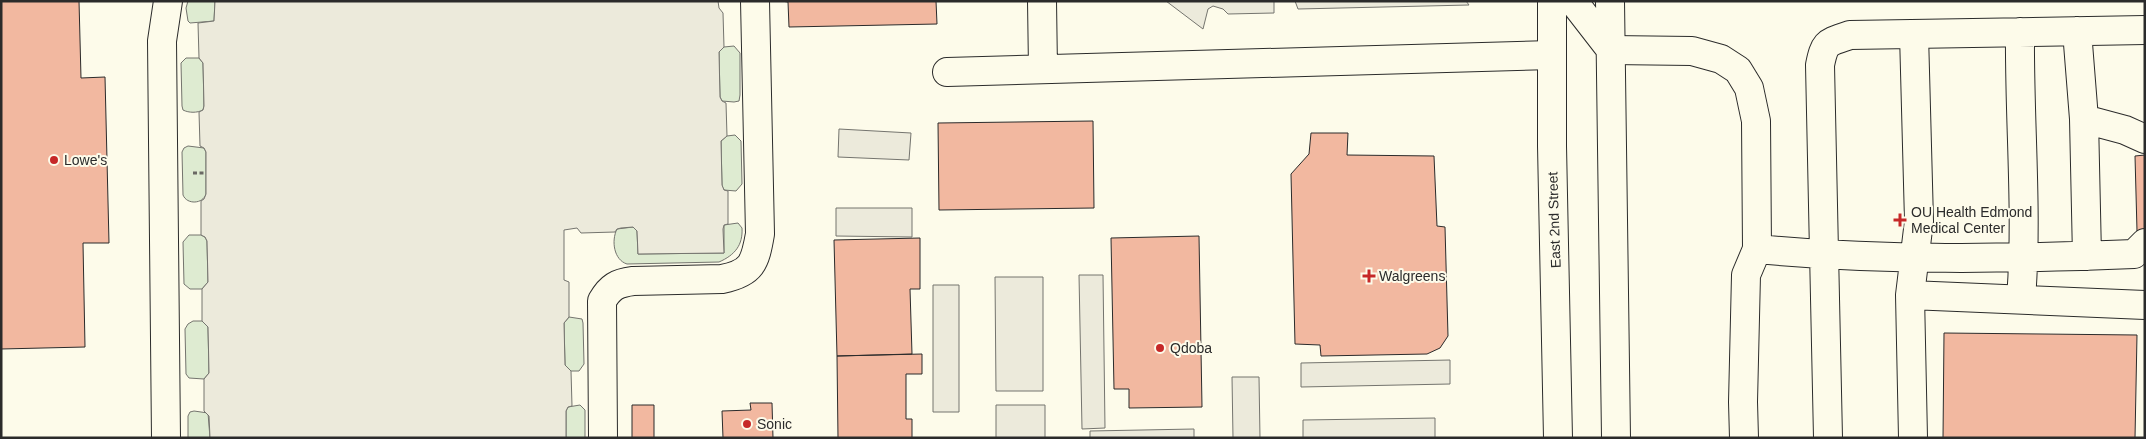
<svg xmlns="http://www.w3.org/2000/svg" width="2146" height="439" font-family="Helvetica,sans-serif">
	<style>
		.green { fill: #deebd1; stroke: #74746e }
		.parking { fill: #eceadb; stroke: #74746e }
		.building { fill: #f2b8a0; stroke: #2b2b2b }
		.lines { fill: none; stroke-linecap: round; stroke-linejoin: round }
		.minor-casing { stroke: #2b2b2b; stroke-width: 30 }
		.major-casing { stroke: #2b2b2b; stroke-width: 30 }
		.path { stroke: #6a6964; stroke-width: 3; stroke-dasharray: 4 2.5; stroke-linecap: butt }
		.minor { stroke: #fdfbea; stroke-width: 28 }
		.major { stroke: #fdfbea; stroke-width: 28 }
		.poi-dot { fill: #c62828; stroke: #fdfbea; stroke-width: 2 }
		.labels { text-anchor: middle; stroke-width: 4; stroke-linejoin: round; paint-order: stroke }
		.poi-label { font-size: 14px; fill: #2b2b2b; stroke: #fdfbea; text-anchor: start }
		.street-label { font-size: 14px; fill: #2b2b2b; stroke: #fdfbea }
	</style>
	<rect width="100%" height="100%" fill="#fdfbea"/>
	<!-- green -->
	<path class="green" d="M 188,1 L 215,1 L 214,21 L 190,23 L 188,21 L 186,8 Z
		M 734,46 L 740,53 L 740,95 L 739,101 L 734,102 L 722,101 L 720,97 L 719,52 L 724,47 Z
		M 186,58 L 199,58 L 203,63 L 204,106 L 203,110 C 197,113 189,113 183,110 L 182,106 L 181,63 Z
		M 735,135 L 741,141 L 742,184 L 736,191 L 724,190 L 722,186 L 721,141 L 727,136 Z
		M 188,146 L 204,148 L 206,152 L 206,194 C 203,204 187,205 183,195 L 182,152 L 184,148 Z
		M 738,223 L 742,228 C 743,245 735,255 719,262 L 627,264 C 614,260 611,241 617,229 L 633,227 L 637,231 L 638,254 L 724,253 L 724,225 Z
		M 189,235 L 201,235 L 205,237 L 207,241 L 208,282 L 202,289 L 190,289 L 184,284 L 183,242 Z
		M 569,317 L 582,319 L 583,323 L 584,364 L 579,371 L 571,371 L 565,365 L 564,323 Z
		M 193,321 L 202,321 L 208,327 L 209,373 L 204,379 L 189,378 L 186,374 L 185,329 L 188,324 Z
		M 580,405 L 585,410 L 585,438 L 566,438 L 566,411 L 568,407 Z
		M 194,411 L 208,413 L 210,438 L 188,438 L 188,416 L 190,412 Z"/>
	<!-- parking -->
	<path class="parking" d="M 215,1 L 718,1 L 719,8 L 723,13 L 724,47 L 719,52 L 720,97 L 722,101 L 726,103 L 727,136 L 721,141 L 722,185 L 724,190 L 728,191 L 728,224 L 724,225 L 723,229 L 724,253 L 638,254 L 637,231 L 633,227 L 621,228 L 617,229 L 615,232 L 581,233 L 577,228 L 564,230 L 564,280 L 569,282 L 569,317 L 564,323 L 565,365 L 571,371 L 572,406 L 568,407 L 566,411 L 566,438 L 210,438 L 209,416 L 204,411 L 204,379 L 209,373 L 208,327 L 202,321 L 202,289 L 208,282 L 207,241 L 205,237 L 201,235 L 201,201 L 204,199 L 206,194 L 206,152 L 204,148 L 200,146 L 199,112 L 203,110 L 204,106 L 203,63 L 199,58 L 198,23 L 214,21 Z
		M 1166,1 L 1274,1 L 1274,13 L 1228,14 L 1223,9 L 1213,6 L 1208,9 L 1203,29 Z
		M 1295,1 L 1466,1 L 1469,5 L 1298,9 Z
		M 839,129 L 911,133 L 909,160 L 838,157 Z
		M 836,208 L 912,208 L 912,237 L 836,236 Z
		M 1079,275 L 1103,275 L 1105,428 L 1082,429 Z
		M 995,277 L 1043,277 L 1043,391 L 996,391 Z
		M 933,285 L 959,285 L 959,412 L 933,412 Z
		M 1450,360 L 1450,384 L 1301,387 L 1301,363 Z
		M 1232,377 L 1259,377 L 1260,438 L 1233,438 Z
		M 996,405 L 1045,405 L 1045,438 L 996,438 Z
		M 1435,418 L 1435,438 L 1303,438 L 1303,420 Z
		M 1194,429 L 1194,438 L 1090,438 L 1090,431 Z"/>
	<!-- building -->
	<path class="building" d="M 1,1 L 79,1 L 81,78 L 105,77 L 109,243 L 83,243 L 85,347 L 1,349 Z
		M 781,1 L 936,1 L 937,24 L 789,27 L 788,2 Z
		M 1093,121 L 1094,208 L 939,210 L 938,123 Z
		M 1311,133 L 1348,133 L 1347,155 L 1434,156 L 1437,226 L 1445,227 L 1448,336 L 1440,348 L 1427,354 L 1321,356 L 1320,345 L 1295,344 L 1291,174 L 1309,154 Z
		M 2145,155 L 2145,231 L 2137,231 L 2135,156 Z
		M 1199,236 L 1202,407 L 1129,408 L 1129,389 L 1114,389 L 1111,238 Z
		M 920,238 L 920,289 L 910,289 L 912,354 L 837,356 L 834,240 Z
		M 1944,333 L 2137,335 L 2135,438 L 1943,438 Z
		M 922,354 L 922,374 L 906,374 L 906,419 L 912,419 L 912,438 L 838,438 L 837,356 Z
		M 750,403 L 772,403 L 773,438 L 723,438 L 722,411 L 751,410 Z
		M 632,405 L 654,405 L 654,438 L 632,438 Z"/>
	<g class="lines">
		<!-- minor casing -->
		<g class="minor-casing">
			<path id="minor" d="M 1042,1 L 1043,69
				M 2077,31 L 2084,119 L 2125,130 L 2145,139
				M 2020,32 C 2019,121 2028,211 2021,299
				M 1611,50 L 1692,51 L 1721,59 L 1738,70 L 1749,88 L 1756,121 L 1757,249 C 1882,261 2009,259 2134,254 L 2145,243
				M 947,72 L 1552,55
				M 2084,119 L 2087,256
				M 1910,295 L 2145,305
				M 166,438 L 162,41 L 168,1
				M 603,438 L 602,301 C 610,287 617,283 633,281 L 722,279 C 752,273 755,263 760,234 L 755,1
				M 1744,438 L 1743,402 L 1746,275 L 1757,249
				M 1828,438 L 1820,65 C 1825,41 1827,43 1850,35 L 2145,30
				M 1913,438 L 1910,295 L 1919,221 L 1914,34"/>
		</g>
		<!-- major casing -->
		<g class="major-casing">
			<path id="major" d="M 1552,1 L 1552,146 L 1558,438
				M 1573,1 L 1611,50
				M 1610,1 L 1616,438"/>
		</g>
		<!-- path -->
		<path class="path" d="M 193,173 L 206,173"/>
		<!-- minor -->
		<use href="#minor" class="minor"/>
		<!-- major -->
		<use href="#major" class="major"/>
	</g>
	<!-- markers -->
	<g class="poi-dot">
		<circle cx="54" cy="160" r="5"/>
		<path d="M1897.5 212.5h5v5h5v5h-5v5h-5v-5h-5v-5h5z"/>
		<path d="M1366.5 268.5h5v5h5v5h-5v5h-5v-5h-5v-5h5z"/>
		<circle cx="1160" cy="348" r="5"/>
		<circle cx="747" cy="424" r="5"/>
	</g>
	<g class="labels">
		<!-- poi labels -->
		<g class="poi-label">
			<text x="64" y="165">Lowe's</text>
			<text x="1911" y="217">OU Health Edmond<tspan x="1911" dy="16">Medical Center</tspan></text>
			<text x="1379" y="281">Walgreens</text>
			<text x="1170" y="353">Qdoba</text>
			<text x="757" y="429">Sonic</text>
		</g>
		<!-- street labels -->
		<g class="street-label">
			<text transform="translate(1554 220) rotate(-92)" y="5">East 2nd Street</text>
		</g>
	</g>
	<!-- border -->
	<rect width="2146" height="439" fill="none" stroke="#2b2b2b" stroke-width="5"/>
</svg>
